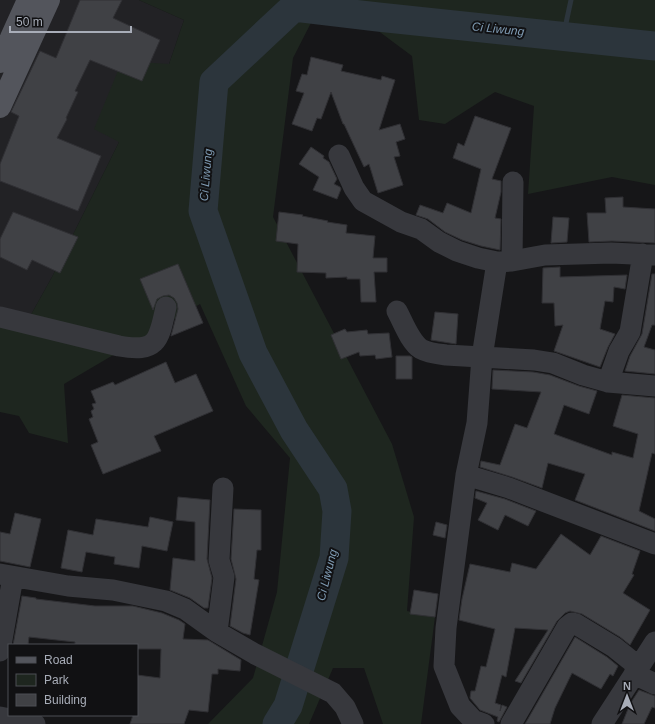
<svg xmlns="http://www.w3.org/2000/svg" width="655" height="724" font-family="Helvetica,sans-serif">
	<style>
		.built { fill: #222225 }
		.green { fill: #1e261f }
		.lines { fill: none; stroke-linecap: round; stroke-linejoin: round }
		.stream { stroke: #2c353c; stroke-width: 5 }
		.river { stroke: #2c353c; stroke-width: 29 }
		.building { fill: #404145; stroke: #303034 }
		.minor { stroke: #37383d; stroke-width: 21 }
		.major { stroke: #53555c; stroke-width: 22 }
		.labels { text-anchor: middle; stroke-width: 4; stroke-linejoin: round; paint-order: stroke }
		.water-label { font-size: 12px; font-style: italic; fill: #7f9bb3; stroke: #111113 }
	</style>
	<rect width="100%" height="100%" fill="#161618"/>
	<!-- built -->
	<path class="built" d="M 0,0 L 139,0 L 184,20 L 169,64 L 119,142 L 52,277 L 28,320 L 0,315 L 0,42 L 3,34 L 0,34 Z"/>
	<!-- green -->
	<path class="green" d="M 139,0 L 655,0 L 655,185 L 612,177 L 528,194 L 534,106 L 495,92 L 445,124 L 419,120 L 412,56 L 373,27 L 315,15 L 293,58 L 273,217 L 392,444 L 414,517 L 407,611 L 435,617 L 421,724 L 383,724 L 364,668 L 333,668 L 309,724 L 208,724 L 253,678 L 277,592 L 290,458 L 246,406 L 200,304 L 64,384 L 68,443 L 29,433 L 19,416 L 0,412 L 0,315 L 28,320 L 52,277 L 119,142 L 94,129 L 122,61 L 169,64 L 184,20 Z"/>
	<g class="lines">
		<!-- stream -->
		<path class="stream" d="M 563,37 L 571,0"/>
		<!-- river -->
		<path class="river" d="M 277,724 L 288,706 L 334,558 L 337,511 L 333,489 L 294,430 L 253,353 L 203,211 L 214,82 L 294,7 L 378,17 L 655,46"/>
	</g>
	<!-- building -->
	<path class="building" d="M 80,0 L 122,0 L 113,18 L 160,40 L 142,81 L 90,60 L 75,91 L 78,92 L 66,118 L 67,119 L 57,138 L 101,156 L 78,211 L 0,181 L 0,164 L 19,116 L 11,112 L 40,51 L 56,58 Z
		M 311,57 L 343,65 L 341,71 L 381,80 L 382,76 L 395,80 L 379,130 L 400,124 L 405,139 L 396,142 L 400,156 L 394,157 L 403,185 L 378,193 L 369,164 L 364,167 L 344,124 L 343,124 L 331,92 L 321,119 L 317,118 L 312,131 L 292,124 L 304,93 L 296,91 L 302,74 L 307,75 Z
		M 475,116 L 511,128 L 492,179 L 501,181 L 501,192 L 495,218 L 501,219 L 500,250 L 481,246 L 462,240 L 445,232 L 428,219 L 416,215 L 420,205 L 443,213 L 447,203 L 471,213 L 481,169 L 453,158 L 458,143 L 464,146 Z
		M 311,147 L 324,156 L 323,158 L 329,162 L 337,179 L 334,184 L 340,187 L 341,189 L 337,199 L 313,190 L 319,177 L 299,164 Z
		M 623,197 L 623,207 L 655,209 L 655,243 L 612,241 L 589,242 L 587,213 L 606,213 L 605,198 Z
		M 13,212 L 78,237 L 60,273 L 32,260 L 27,270 L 0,257 L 0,239 Z
		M 279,212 L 303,215 L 302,216 L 328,221 L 327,222 L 347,225 L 346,233 L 375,236 L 373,258 L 387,258 L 387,272 L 374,272 L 376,302 L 361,302 L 360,279 L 347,279 L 347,277 L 326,278 L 326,273 L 297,272 L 298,244 L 276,241 Z
		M 553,217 L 569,218 L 567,242 L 551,243 Z
		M 178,264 L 203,323 L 171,336 L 178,309 L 177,303 L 174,298 L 169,295 L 163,296 L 157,299 L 153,310 L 140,279 Z
		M 560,267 L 560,277 L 627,275 L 625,289 L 614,287 L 613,302 L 605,301 L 600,329 L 615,334 L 608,347 L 600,367 L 554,351 L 563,325 L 555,326 L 554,303 L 542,303 L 543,268 Z
		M 652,274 L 655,274 L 655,325 L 652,325 L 644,347 L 655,350 L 655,374 L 625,371 L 630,356 L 642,334 Z
		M 435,312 L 458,314 L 456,344 L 431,340 Z
		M 345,329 L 347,332 L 367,330 L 368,334 L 389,333 L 392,357 L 376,359 L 375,355 L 360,356 L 359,352 L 341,359 L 331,335 Z
		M 396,356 L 410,356 L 412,357 L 412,379 L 396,379 Z
		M 166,362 L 175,383 L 196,374 L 213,411 L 154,436 L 161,451 L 103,474 L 91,445 L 98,442 L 89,419 L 93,417 L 91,411 L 94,409 L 92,404 L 96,403 L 91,391 L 113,382 L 115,385 Z
		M 493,370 L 533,372 L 550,375 L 579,386 L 597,391 L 589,414 L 564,405 L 554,434 L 612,455 L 612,452 L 633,458 L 638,434 L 613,426 L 622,395 L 655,398 L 655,454 L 652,453 L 639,511 L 655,519 L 655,531 L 575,500 L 585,474 L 548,463 L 542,488 L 512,477 L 480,467 L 481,461 L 500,465 L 515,424 L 527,428 L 541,392 L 492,389 Z
		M 476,491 L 505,499 L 536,511 L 528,526 L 505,515 L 498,530 L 478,520 L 487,503 L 475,498 Z
		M 178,497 L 210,500 L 207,559 L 212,578 L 208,608 L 204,608 L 190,598 L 170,590 L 173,558 L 195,561 L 195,522 L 176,520 Z
		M 234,509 L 261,510 L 261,550 L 257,550 L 254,579 L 259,580 L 250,635 L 243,633 L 230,626 L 236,579 L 231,559 Z
		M 15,513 L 41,519 L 30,567 L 0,561 L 0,532 L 10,534 Z
		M 150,517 L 173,522 L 167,551 L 142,546 L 139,568 L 114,564 L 115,557 L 86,552 L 82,572 L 61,568 L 68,530 L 93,535 L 96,519 L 148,527 Z
		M 436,522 L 447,525 L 445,538 L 433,535 Z
		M 561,534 L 590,555 L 601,536 L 640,551 L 632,574 L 634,575 L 623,593 L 650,610 L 630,645 L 620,637 L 582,614 L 570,611 L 565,613 L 557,621 L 521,683 L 515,681 L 548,630 L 515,628 L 506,677 L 502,675 L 495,703 L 501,705 L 500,711 L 502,705 L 507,707 L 499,722 L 497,721 L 498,717 L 480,710 L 470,698 L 471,691 L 475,691 L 481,666 L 486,667 L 495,629 L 459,620 L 462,599 L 470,564 L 510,572 L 512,563 L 536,569 Z
		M 414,590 L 438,594 L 435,617 L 410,614 Z
		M 22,596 L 36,598 L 36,599 L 95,606 L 133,606 L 162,613 L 179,620 L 185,624 L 183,639 L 208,640 L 241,660 L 240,671 L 218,669 L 218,674 L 212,674 L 208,712 L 189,710 L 184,724 L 130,724 L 133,715 L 137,715 L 137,675 L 160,678 L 161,649 L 137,649 L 137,645 L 75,645 L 75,642 L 29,637 L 28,645 L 13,645 Z
		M 575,637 L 607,657 L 618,666 L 613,676 L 610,674 L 601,689 L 572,673 L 555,708 L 550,724 L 525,724 Z
		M 639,690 L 655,696 L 655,708 L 652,707 L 644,724 L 622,724 L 630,704 Z"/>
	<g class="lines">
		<!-- minor -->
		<path class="minor" d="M 339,155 L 354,188 L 363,201 L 401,222 L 421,229 L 439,242 L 457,251 L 478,258 L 497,262 L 512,261 L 545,255 L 611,253 L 655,255
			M 512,261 L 513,182
			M 397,311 C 403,322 410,342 421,349 C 428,353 438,354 446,355 L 534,360 L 553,363 L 583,375 L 608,382 L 655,386
			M 0,317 L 119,346 C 158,353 159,340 166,307
			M 608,382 L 619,351 L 630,332 L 643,254
			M 466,475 L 509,488 L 655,544
			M 0,574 L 68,586 L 113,590 L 166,601 L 185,609 L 217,632 L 255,654 L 333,693 L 345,707 L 353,724
			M 217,632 L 224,577 L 219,560 L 223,488
			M 0,651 L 13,577
			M 639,667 L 655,642
			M 634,674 L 655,684
			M 0,717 L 35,724
			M 484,724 L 473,720 L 460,706 L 444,666 L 446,628 L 466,475 L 477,423 L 482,357 L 497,262
			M 511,724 L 567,627 L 572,623 L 576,624 L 614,647 L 639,667 L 602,724"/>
		<!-- major -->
		<path class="major" d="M 0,62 L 28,0
			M 0,107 L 49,0"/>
	</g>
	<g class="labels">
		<!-- water labels -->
		<g class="water-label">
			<text transform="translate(498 29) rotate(6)" y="4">Ci Liwung</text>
			<text transform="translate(206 175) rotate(-85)" y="4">Ci Liwung</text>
			<text transform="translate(327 575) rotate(-76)" y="4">Ci Liwung</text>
		</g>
	</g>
	<!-- legend -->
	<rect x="8" y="644" width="130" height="72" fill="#111113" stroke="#4d4f55"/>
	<rect x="16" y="657" width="20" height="6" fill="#53555c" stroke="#4d4f55"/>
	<text x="44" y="664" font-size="12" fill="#a8adb8">Road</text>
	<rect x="16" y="674" width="20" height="12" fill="#1e261f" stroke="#4d4f55"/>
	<text x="44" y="684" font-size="12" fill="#a8adb8">Park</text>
	<rect x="16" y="694" width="20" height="12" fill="#404145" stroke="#4d4f55"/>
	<text x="44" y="704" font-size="12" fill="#a8adb8">Building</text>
	<!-- north arrow -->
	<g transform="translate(627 696)" stroke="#111113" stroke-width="3" paint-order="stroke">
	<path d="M0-3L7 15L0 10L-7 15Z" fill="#a8adb8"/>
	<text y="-6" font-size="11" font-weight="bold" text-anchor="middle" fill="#a8adb8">N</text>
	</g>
	<!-- scale -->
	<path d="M10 26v6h121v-6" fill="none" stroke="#a8adb8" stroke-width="2"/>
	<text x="16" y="26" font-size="12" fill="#a8adb8" stroke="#111113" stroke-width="3" paint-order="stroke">50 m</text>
</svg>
